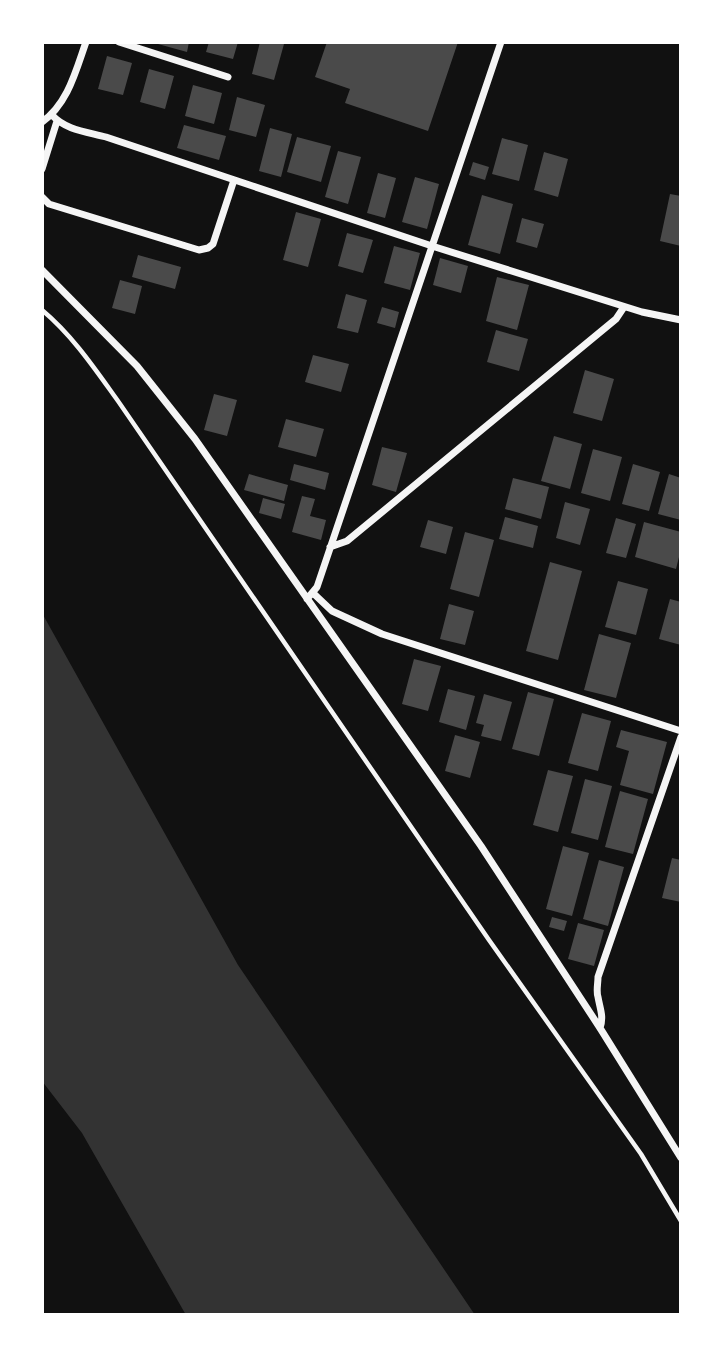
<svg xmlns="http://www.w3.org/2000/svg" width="723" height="1357" font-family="Karla,sans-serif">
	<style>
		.water { fill: #333 }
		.building { fill: #4a4a4a }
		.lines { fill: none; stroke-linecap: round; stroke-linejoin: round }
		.path { stroke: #f5f5f5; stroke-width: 4.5 }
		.minor { stroke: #f5f5f5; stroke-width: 7 }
	</style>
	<rect width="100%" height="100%" fill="#111"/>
	<!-- water -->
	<path class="water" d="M 42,613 L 238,965 L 475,1315 L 186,1315 L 82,1133 L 42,1081 Z"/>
	<!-- building -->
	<path class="building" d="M 158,42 L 189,42 L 187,52 L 158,44 Z
		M 209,42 L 238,42 L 233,59 L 206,52 Z
		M 260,42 L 284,44 L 274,80 L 252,74 Z
		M 327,42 L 458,42 L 428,131 L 345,103 L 350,89 L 315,77 Z
		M 107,56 L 132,63 L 123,95 L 98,89 Z
		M 149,69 L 174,76 L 165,109 L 140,102 Z
		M 193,85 L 222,93 L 214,124 L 185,116 Z
		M 237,97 L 265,105 L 256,137 L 229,130 Z
		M 184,125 L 226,136 L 219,160 L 177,148 Z
		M 270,128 L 292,134 L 281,177 L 259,171 Z
		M 297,137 L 331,146 L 321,182 L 287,172 Z
		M 502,138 L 528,145 L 519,181 L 492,174 Z
		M 338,151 L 361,157 L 348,204 L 325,197 Z
		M 544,152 L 568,159 L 558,197 L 534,190 Z
		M 473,162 L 489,167 L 485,180 L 469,175 Z
		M 378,173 L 396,178 L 385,218 L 367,213 Z
		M 415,177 L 439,184 L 427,229 L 402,222 Z
		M 670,194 L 681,196 L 681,246 L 660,241 Z
		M 482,195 L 513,204 L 500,254 L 468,245 Z
		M 296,212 L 321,219 L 308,267 L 283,260 Z
		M 522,218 L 544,224 L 537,248 L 516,242 Z
		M 347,233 L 373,240 L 363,273 L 338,266 Z
		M 394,246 L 420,253 L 410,290 L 384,283 Z
		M 138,255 L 181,267 L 175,289 L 132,277 Z
		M 440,258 L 468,266 L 461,293 L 433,285 Z
		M 497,277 L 529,285 L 517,330 L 486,321 Z
		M 120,280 L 142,286 L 135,314 L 112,308 Z
		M 346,294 L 367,300 L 358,333 L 337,328 Z
		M 382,307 L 399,312 L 395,328 L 377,323 Z
		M 496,330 L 528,339 L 519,371 L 487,362 Z
		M 313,355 L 349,364 L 341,392 L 305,382 Z
		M 585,370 L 614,379 L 602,421 L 573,413 Z
		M 214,394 L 237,400 L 227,436 L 204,430 Z
		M 286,419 L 324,429 L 316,457 L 278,447 Z
		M 554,436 L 582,444 L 570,489 L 541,481 Z
		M 382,447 L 407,453 L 396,492 L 372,485 Z
		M 593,449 L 622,457 L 610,501 L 581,493 Z
		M 294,464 L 329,473 L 325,490 L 290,480 Z
		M 633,464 L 660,472 L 649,511 L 622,504 Z
		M 249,474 L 288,485 L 284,501 L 244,490 Z
		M 669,474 L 681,478 L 681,520 L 658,514 Z
		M 513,478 L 549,487 L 541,519 L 505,509 Z
		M 302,496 L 315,499 L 310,516 L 326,520 L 321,540 L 292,532 Z
		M 263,498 L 285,504 L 281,519 L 259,513 Z
		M 565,502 L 590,509 L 580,545 L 556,538 Z
		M 505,517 L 538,526 L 533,548 L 499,539 Z
		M 616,518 L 636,524 L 626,558 L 606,553 Z
		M 428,520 L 453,527 L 446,554 L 420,547 Z
		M 644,522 L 681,532 L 681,549 L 676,569 L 635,557 Z
		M 465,532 L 494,540 L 479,597 L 450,589 Z
		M 550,562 L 582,571 L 558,660 L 526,651 Z
		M 618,581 L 648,589 L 636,635 L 605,627 Z
		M 670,599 L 681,602 L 681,645 L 659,639 Z
		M 449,604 L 474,611 L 465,645 L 440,639 Z
		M 599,634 L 631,643 L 616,698 L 584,690 Z
		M 414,659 L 441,666 L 428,711 L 402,704 Z
		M 448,689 L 475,696 L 466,730 L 439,722 Z
		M 528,692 L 554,699 L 539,756 L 512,749 Z
		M 484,694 L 512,702 L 501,741 L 481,736 L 484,725 L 476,723 Z
		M 582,713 L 611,721 L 598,771 L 568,763 Z
		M 621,730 L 667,742 L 653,794 L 620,785 L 629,751 L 616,747 Z
		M 455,735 L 480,742 L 470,778 L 445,771 Z
		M 548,770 L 573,776 L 558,832 L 533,825 Z
		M 585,779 L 612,786 L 598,840 L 571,833 Z
		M 620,791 L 648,799 L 633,854 L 605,847 Z
		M 563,846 L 589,853 L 572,916 L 546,909 Z
		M 672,858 L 681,860 L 681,902 L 662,898 Z
		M 599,860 L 624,867 L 608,926 L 583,919 Z
		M 552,917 L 567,921 L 564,931 L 549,927 Z
		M 578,923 L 604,930 L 594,966 L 568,959 Z"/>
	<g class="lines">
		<!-- path -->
		<path class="path" d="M 42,310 C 73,336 95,369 118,401 L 489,940 L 641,1154 L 681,1221"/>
		<!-- minor -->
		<path class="minor" d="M 119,42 L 228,77
			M 52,115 C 65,130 88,132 106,137 L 432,246 L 642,312 L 681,320
			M 42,122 C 68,104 76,70 86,42
			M 42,169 L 57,121
			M 42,197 L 49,204 L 199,250 L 208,248 L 213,244 L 234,180
			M 42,270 L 137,366 L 195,439 L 481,846 L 600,1028 L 681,1158
			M 330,547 L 347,541 L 616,319 L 624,307
			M 313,593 L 332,611 L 382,634 L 681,731
			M 307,599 L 317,587 L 501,42
			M 600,1028 C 604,1016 600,1009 598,997 C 596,991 598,984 598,977 L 681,737"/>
	</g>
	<!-- border -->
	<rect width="723" height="1357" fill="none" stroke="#ffffff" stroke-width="88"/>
</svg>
